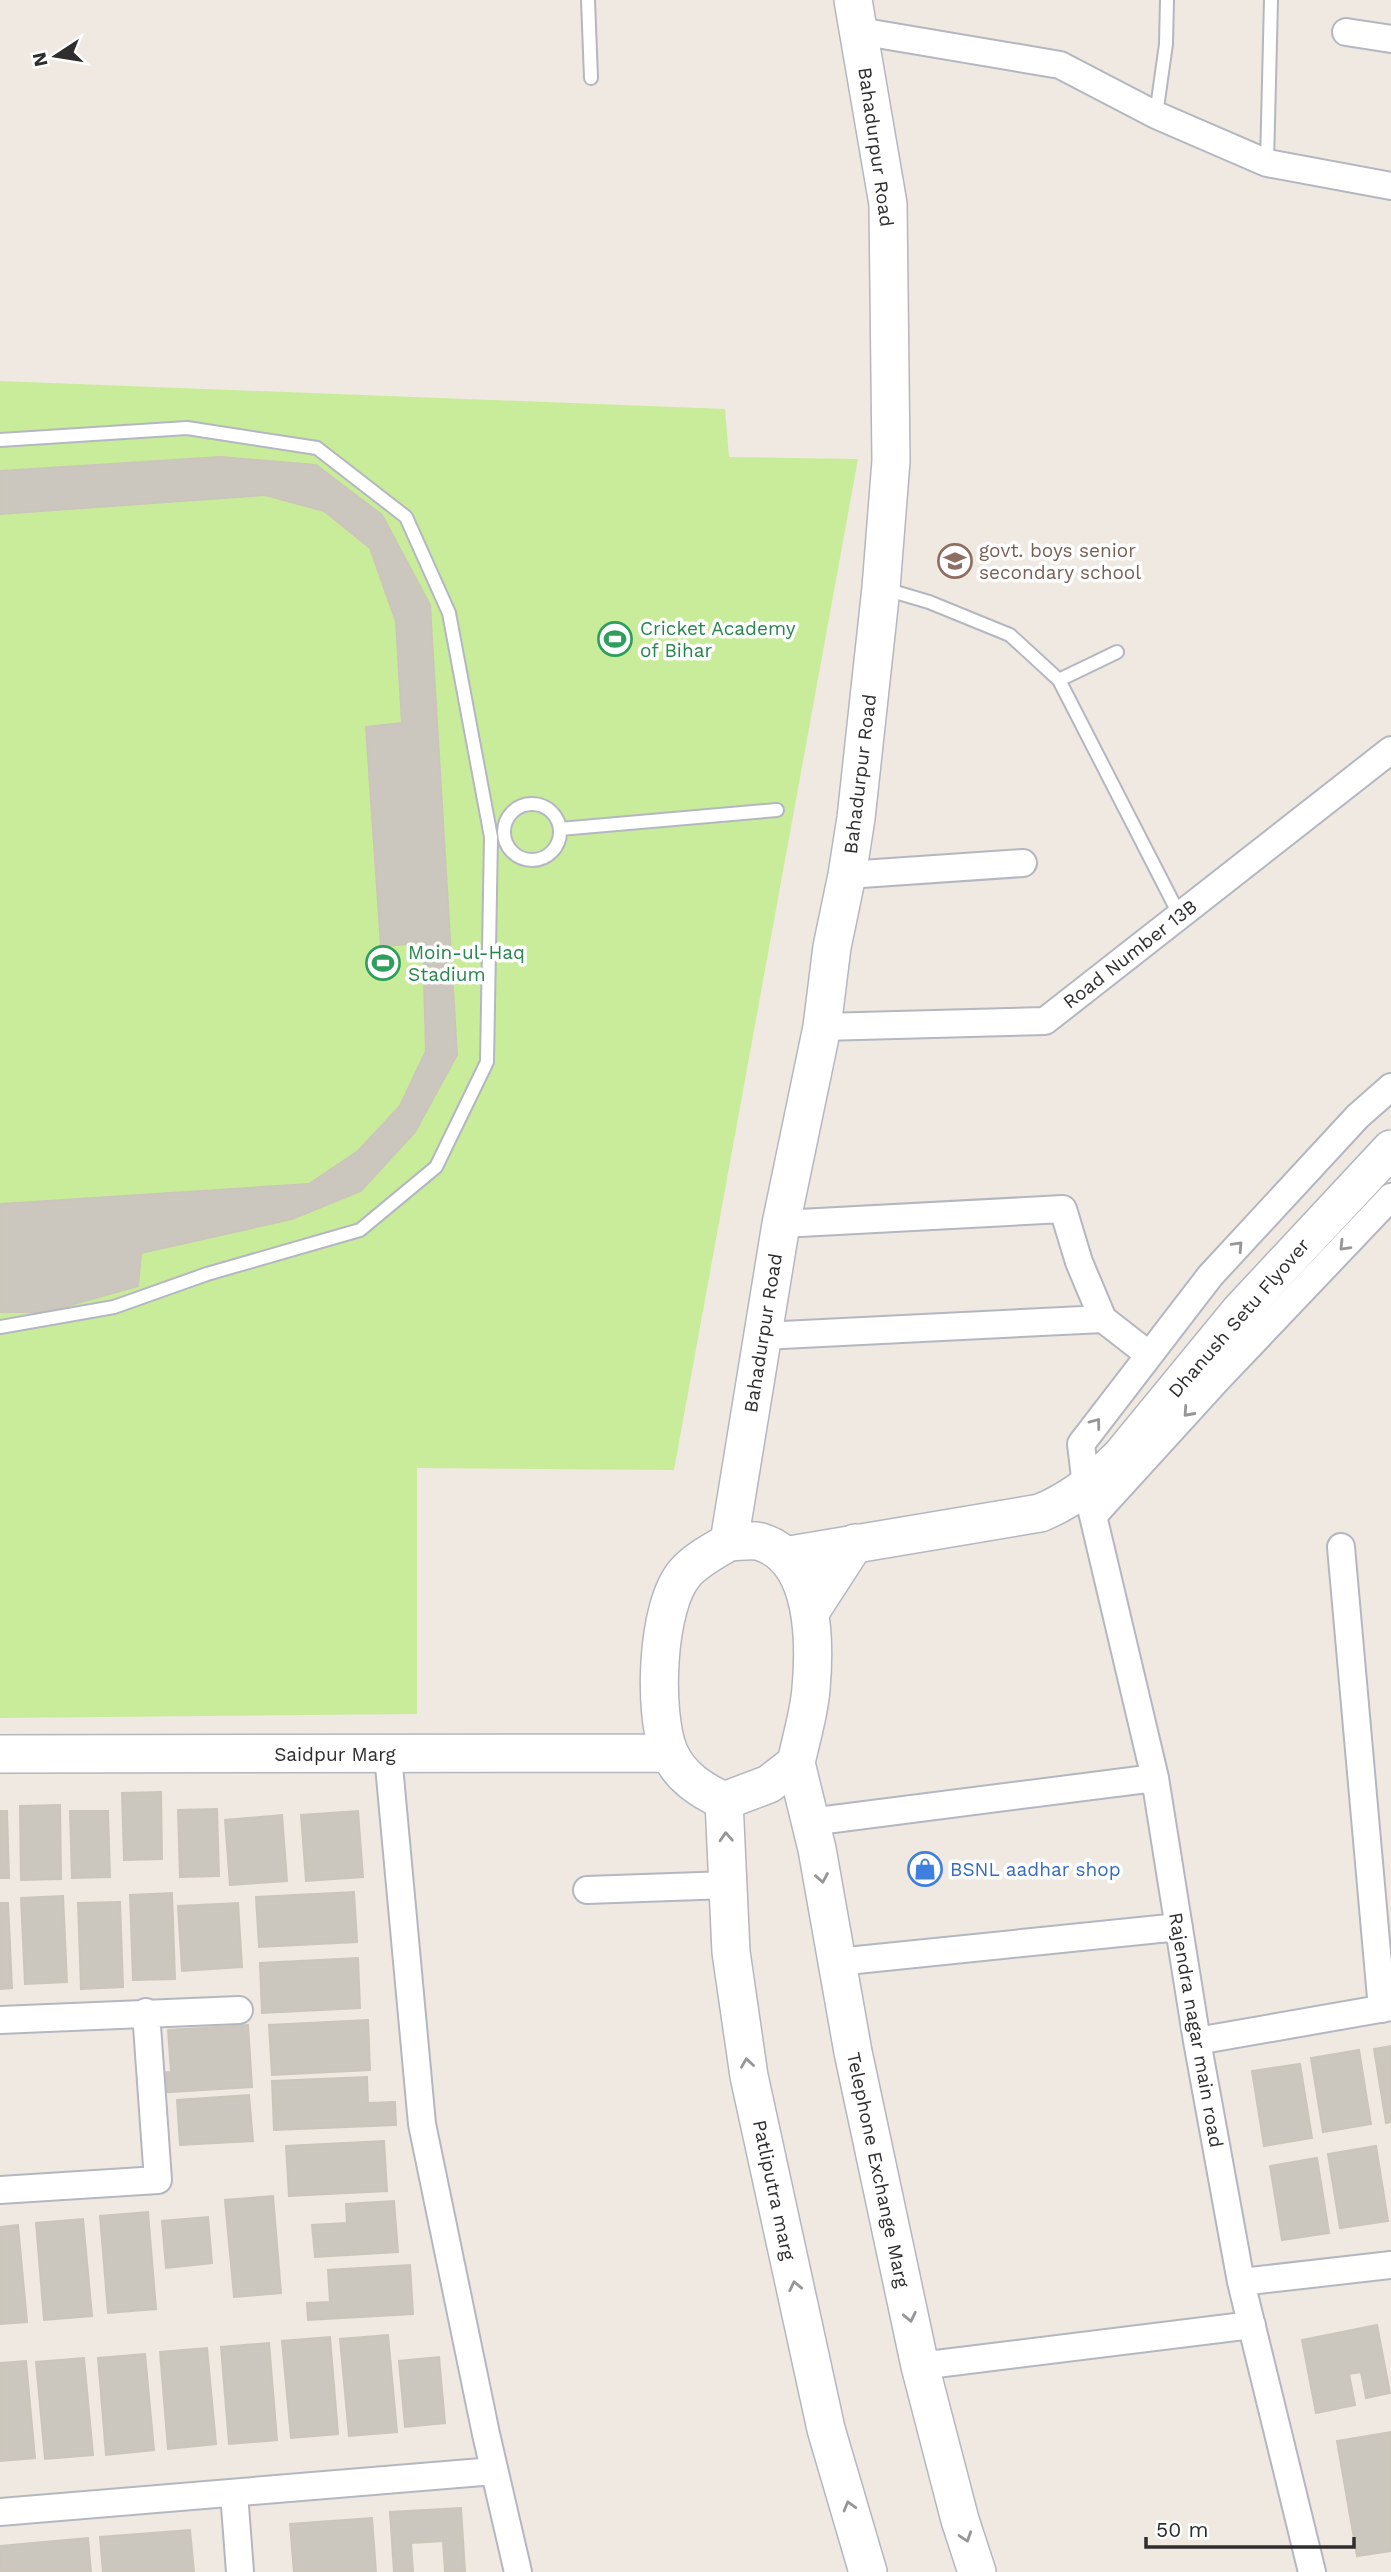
<svg xmlns="http://www.w3.org/2000/svg" width="1391" height="2572" font-family="'Work Sans',sans-serif">
<style>
.pitch{fill:#c9ec9a}
.building{fill:#cbc7bf;stroke:#cbc5ba;stroke-width:2}
.lines{fill:none;stroke-linecap:round;stroke-linejoin:round}
.lane-casing{stroke:#b4b7c1;stroke-width:16}
.street-casing{stroke:#b4b7c1;stroke-width:30}
.secondary-casing{stroke:#b4b7c1;stroke-width:40}
.lane{stroke:#fff;stroke-width:12}
.street{stroke:#fff;stroke-width:26}
.secondary{stroke:#fff;stroke-width:37}
.oneway{stroke:#969696}
.labels{text-anchor:middle;dominant-baseline:central;stroke-width:7;stroke-linejoin:round;paint-order:stroke}
.street-label{font-size:19px;fill:#2e2e2e;stroke:#fff}
.education-label{font-size:19px;fill:#785e54;stroke:#fff;text-anchor:start}
.leisure-label{font-size:19px;fill:#27864d;stroke:#fff;text-anchor:start}
.shop-label{font-size:19px;fill:#366cbe;stroke:#fff;text-anchor:start}
</style>
<rect width="100%" height="100%" fill="#efe9e1"/>
<path class="pitch" d="M 0,381 L 725,409 L 729,457 L 858,459 L 674,1470 L 417,1468 L 417,1714 L 0,1718 Z"/>
<path class="building" d="M 221,457 L 316,465 L 382,515 L 430,605 L 457,1055 L 415,1132 L 361,1191 L 292,1219 L 141,1253 L 138,1286 L 46,1312 L 0,1312 L 0,1204 L 309,1184 L 358,1151 L 400,1106 L 426,1051 L 423,942 L 381,947 L 366,727 L 402,723 L 396,622 L 370,548 L 324,511 L 265,495 L 0,514 L 0,471 Z
M 161,1792 L 162,1859 L 124,1860 L 122,1793 Z
M 60,1805 L 61,1879 L 21,1880 L 20,1806 Z
M 217,1809 L 219,1876 L 180,1877 L 178,1810 Z
M 0,1811 L 7,1811 L 9,1878 L 0,1878 Z
M 70,1811 L 108,1811 L 110,1877 L 72,1878 Z
M 358,1811 L 363,1877 L 306,1881 L 301,1815 Z
M 282,1815 L 287,1881 L 230,1885 L 225,1820 Z
M 354,1892 L 357,1942 L 259,1947 L 256,1897 Z
M 172,1893 L 175,1979 L 133,1980 L 130,1895 Z
M 63,1896 L 67,1982 L 25,1984 L 21,1898 Z
M 120,1902 L 123,1987 L 81,1989 L 78,1903 Z
M 0,1903 L 8,1903 L 12,1988 L 0,1989 Z
M 238,1903 L 242,1967 L 182,1971 L 178,1906 Z
M 358,1958 L 360,2008 L 262,2013 L 260,1963 Z
M 368,2020 L 370,2070 L 272,2075 L 269,2025 Z
M 248,2025 L 252,2087 L 155,2093 L 154,2073 L 171,2072 L 168,2030 Z
M 1391,2046 L 1391,2122 L 1386,2123 L 1374,2049 Z
M 1359,2050 L 1371,2124 L 1323,2132 L 1311,2058 Z
M 1300,2064 L 1312,2138 L 1264,2146 L 1252,2071 Z
M 367,2077 L 368,2103 L 395,2102 L 396,2125 L 274,2130 L 272,2081 Z
M 249,2095 L 253,2141 L 180,2145 L 177,2100 Z
M 384,2141 L 387,2191 L 289,2196 L 286,2146 Z
M 1376,2146 L 1388,2221 L 1340,2228 L 1328,2154 Z
M 1317,2158 L 1329,2233 L 1282,2240 L 1270,2166 Z
M 273,2196 L 281,2293 L 234,2297 L 225,2200 Z
M 394,2201 L 398,2252 L 315,2257 L 312,2225 L 347,2223 L 346,2204 Z
M 148,2212 L 156,2309 L 108,2313 L 100,2216 Z
M 208,2217 L 212,2263 L 166,2268 L 162,2221 Z
M 83,2219 L 92,2316 L 44,2320 L 36,2223 Z
M 18,2225 L 27,2322 L 0,2324 L 0,2227 Z
M 410,2265 L 413,2314 L 308,2320 L 307,2303 L 330,2302 L 328,2270 Z
M 1377,2325 L 1390,2393 L 1366,2398 L 1361,2372 L 1349,2374 L 1355,2405 L 1316,2413 L 1302,2340 Z
M 388,2335 L 397,2432 L 349,2436 L 340,2339 Z
M 330,2337 L 338,2434 L 291,2438 L 282,2341 Z
M 269,2343 L 277,2440 L 229,2444 L 221,2347 Z
M 207,2348 L 216,2444 L 168,2449 L 160,2352 Z
M 145,2354 L 154,2450 L 106,2455 L 98,2358 Z
M 439,2357 L 445,2423 L 405,2427 L 399,2361 Z
M 84,2358 L 93,2455 L 45,2459 L 36,2362 Z
M 26,2361 L 35,2458 L 0,2461 L 0,2363 Z
M 1391,2432 L 1391,2551 L 1357,2556 L 1337,2441 Z
M 461,2508 L 465,2572 L 445,2572 L 443,2541 L 411,2543 L 413,2572 L 394,2572 L 390,2512 Z
M 372,2518 L 376,2572 L 294,2572 L 290,2524 Z
M 190,2530 L 194,2572 L 103,2572 L 100,2537 Z
M 88,2538 L 91,2572 L 1,2572 L 0,2546 Z"/>
<g class="lines">
<g class="lane-casing">
<path id="lane" d="M 588,0 L 591,78
M 1156,115 L 1166,44 L 1167,0
M 1267,163 L 1271,0
M 0,440 L 187,428 L 317,448 L 406,517 L 449,613 L 491,837 L 487,1062 L 436,1167 L 360,1230 L 207,1274 L 114,1307 L 0,1327
M 885,589 L 929,602 L 1010,635 L 1059,680 L 1180,916
M 1059,680 L 1117,652
M504 832a28 28 0 1 1 56 0a28 28 0 1 1-56 0Z
M 560,829 L 777,810"/>
</g>
<g class="street-casing">
<path id="street" d="M 859,31 L 1060,65 L 1156,115 L 1267,163 L 1391,186
M 1346,32 L 1391,39
M 847,875 L 1023,863
M 822,1027 L 1045,1021 L 1391,750
M 781,1224 L 1063,1209 L 1079,1262 L 1103,1319 L 1148,1354
M 762,1336 L 1103,1319
M 1093,1516 L 1217,1380 L 1391,1197
M 1341,1547 L 1382,2009
M 388,1755 L 422,2124 L 486,2434 L 518,2572
M 810,1822 L 1155,1778
M 587,1890 L 728,1885
M 837,1962 L 1179,1927
M 0,2020 L 239,2010
M 1197,2041 L 1391,2007
M 0,2190 L 158,2180 L 146,2012
M 1241,2282 L 1391,2265
M 920,2366 L 1252,2325
M 234,2493 L 240,2572
M 0,2512 L 494,2471
M 1312,2572 L 1241,2282 L 1197,2041 L 1155,1778 L 1086,1486 L 1081,1444 L 1210,1276 L 1358,1116 L 1391,1087"/>
</g>
<g class="secondary-casing">
<path id="secondary" d="M 729,1542 L 781,1224 L 822,1027 L 832,947 L 847,875 L 856,818 L 881,588 L 891,461 L 888,204 L 853,0
M 729,1542 C 738,1542 752,1539 761,1542 C 816,1559 815,1644 811,1689 C 809,1714 801,1739 796,1763 L 769,1784 L 724,1801 C 701,1790 680,1777 669,1752 C 653,1713 656,1606 685,1573 C 696,1560 714,1551 729,1542 Z
M 784,1556 L 1040,1513 C 1072,1500 1097,1480 1121,1456 L 1240,1311 L 1391,1149
M 811,1611 L 855,1543
M 0,1754 L 669,1753
M 796,1763 L 817,1849 L 853,2052 L 920,2366 L 960,2520 L 977,2572
M 724,1801 L 731,1952 L 749,2076 L 826,2429 L 868,2572"/>
</g>
<use href="#lane" class="lane"/>
<use href="#street" class="street"/>
<use href="#secondary" class="secondary"/>
</g>
<defs><path id="oneway-chevron" d="M-2-3.5L2.5 0L-2 3.5" fill="none" stroke-width="1.6" stroke-linecap="round" stroke-linejoin="round" transform="scale(1.75)"/></defs>
<g class="oneway">
<use href="#oneway-chevron" transform="translate(1238 1246) rotate(-47)"/>
<use href="#oneway-chevron" transform="translate(1344 1246) rotate(134)"/>
<use href="#oneway-chevron" transform="translate(1188 1412) rotate(132)"/>
<use href="#oneway-chevron" transform="translate(1096 1423) rotate(-53)"/>
<use href="#oneway-chevron" transform="translate(726 1837) rotate(-93)"/>
<use href="#oneway-chevron" transform="translate(822 1878) rotate(80)"/>
<use href="#oneway-chevron" transform="translate(747 2063) rotate(-98)"/>
<use href="#oneway-chevron" transform="translate(795 2286) rotate(-102)"/>
<use href="#oneway-chevron" transform="translate(910 2317) rotate(78)"/>
<use href="#oneway-chevron" transform="translate(849 2506) rotate(-106)"/>
<use href="#oneway-chevron" transform="translate(966 2537) rotate(72)"/>
</g>
<defs>
<g id="school-ring" transform="scale(1.75)"><circle r="9.5" fill="#fff" stroke="#8d6e63" stroke-width="1.5"/><path d="M0-5L7-2L0 1L-7-2ZM-4 1L0 2.5L4 1V4Q0 6-4 4Z" fill="#8d6e63"/></g>
<g id="stadium-ring" transform="scale(1.75)"><circle r="9.5" fill="#fff" stroke="#2e9e5b" stroke-width="1.5"/><path d="M0-5a6.5 5 0 1 0 0 10a6.5 5 0 1 0 0-10ZM-3.5-1.8h7v3.6h-7Z" fill="#2e9e5b"/></g>
<g id="shop-ring" transform="scale(1.75)"><circle r="9.5" fill="#fff" stroke="#3f7fe0" stroke-width="1.5"/><path d="M-5-2.5h2.3a2.7 3.5 0 0 1 5.4 0H5L5.5 6h-11ZM-1.5-2.5h3a1.5 2.3 0 0 0-3 0Z" fill="#3f7fe0"/></g>
</defs>
<g fill-rule="evenodd">
<use href="#school-ring" x="955" y="561"/>
<use href="#stadium-ring" x="615" y="639"/>
<use href="#stadium-ring" x="383" y="963"/>
<use href="#shop-ring" x="925" y="1869"/>
</g>
<g class="labels">
<g class="street-label">
<text transform="translate(876 147) rotate(82)">Bahadurpur Road</text>
<text transform="translate(860 774) rotate(-83)">Bahadurpur Road</text>
<text transform="translate(1130 954) rotate(-38)">Road Number 13B</text>
<text transform="translate(1239 1318) rotate(-49)">Dhanush Setu Flyover</text>
<text transform="translate(763 1333) rotate(-81)">Bahadurpur Road</text>
<text x="335" y="1754">Saidpur Marg</text>
<text transform="translate(1196 2030) rotate(80)">Rajendra nagar main road</text>
<text transform="translate(878 2170) rotate(78)">Telephone Exchange Marg</text>
<text transform="translate(774 2190) rotate(78)">Patliputra marg</text>
</g>
<g class="education-label">
<text x="979" y="550">govt. boys senior<tspan x="979" dy="22">secondary school</tspan></text>
</g>
<g class="leisure-label">
<text x="640" y="628">Cricket Academy<tspan x="640" dy="22">of Bihar</tspan></text>
<text x="408" y="952">Moin-ul-Haq<tspan x="408" dy="22">Stadium</tspan></text>
</g>
<g class="shop-label">
<text x="950" y="1869">BSNL aadhar shop</text>
</g>
</g>
<g transform="translate(56 56) rotate(258)" stroke="#ffffff" stroke-width="5" paint-order="stroke">
<path d="M0-5L12 26L0 18L-12 26Z" fill="#2e2e2e"/>
<text y="-10" font-size="19" font-weight="bold" text-anchor="middle" fill="#2e2e2e">N</text>
</g>
<path d="M1146 2537v10h208v-10" fill="none" stroke="#2e2e2e" stroke-width="3.5"/>
<text x="1156" y="2537" font-size="21" fill="#2e2e2e" stroke="#ffffff" stroke-width="5" paint-order="stroke">50 m</text>
</svg>
